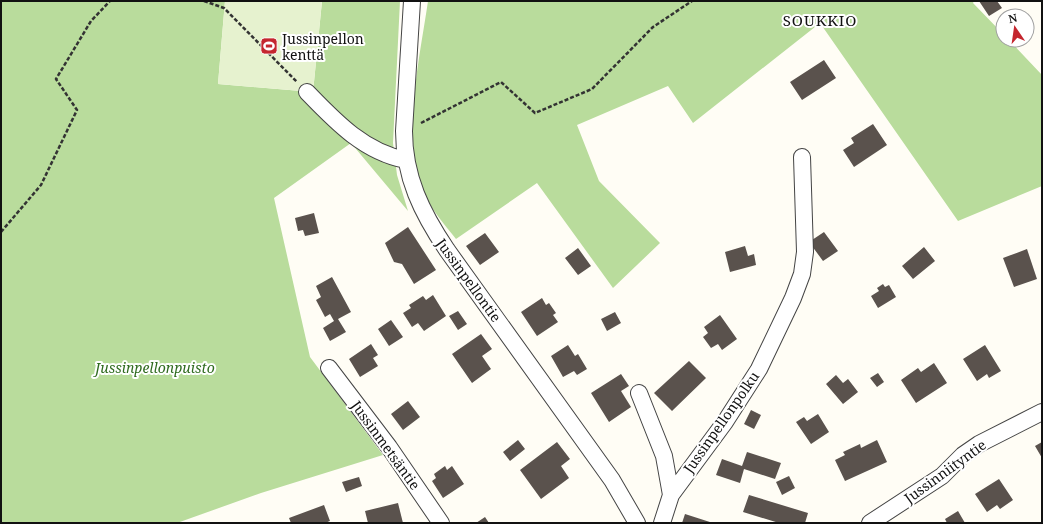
<svg xmlns="http://www.w3.org/2000/svg" width="1043" height="524" font-family="'Noto Serif',serif">
<style>
.forest{fill:#b9dc9c}
.pitch{fill:#e6f2cf}
.building{fill:#5a524d}
.lines{fill:none;stroke-linecap:round;stroke-linejoin:round}
.minor-casing{stroke:#444;stroke-width:18}
.path{stroke:#333;stroke-width:2.5;stroke-dasharray:4 2;stroke-linecap:butt}
.minor{stroke:#fff;stroke-width:16}
.labels{text-anchor:middle;dominant-baseline:central;stroke-width:4;stroke-linejoin:round;paint-order:stroke}
.poi-label{font-size:14px;fill:#111;stroke:#fff;text-anchor:start}
.street-label{font-size:14px;fill:#111;stroke:#fff}
.park-label{font-size:14px;font-style:italic;fill:#2f6b1f;stroke:#fff}
.neighbourhood-label{font-size:15px;letter-spacing:1px;fill:#111;stroke:#fff}
</style>
<rect width="100%" height="100%" fill="#fffdf5"/>
<path class="forest" d="M 1,1 L 225,1 L 218,84 L 313,92 L 322,1 L 400,1 L 393,143 L 397,175 L 408,211 L 351,143 L 274,198 L 310,357 L 383,455 L 261,493 L 177,523 L 1,523 Z
M 428,1 L 974,1 L 973,3 L 1003,34 L 1003,40 L 1009,40 L 1042,75 L 1042,186 L 958,221 L 820,23 L 693,123 L 668,86 L 577,125 L 599,181 L 660,243 L 613,288 L 537,183 L 456,239 C 444,224 431,209 423,191 C 401,138 420,57 428,1 Z"/>
<path class="pitch" d="M 225,1 L 322,1 L 313,92 L 218,84 Z"/>
<path class="building" d="M 979,1 L 997,1 L 1002,8 L 989,16 Z
M 824,60 L 836,78 L 802,100 L 790,82 Z
M 873,124 L 887,145 L 854,167 L 843,150 L 854,143 L 851,138 Z
M 314,213 L 319,233 L 305,236 L 303,230 L 298,231 L 295,218 Z
M 408,227 L 436,270 L 414,284 L 402,264 L 394,262 L 385,243 Z
M 824,232 L 838,251 L 823,261 L 809,242 Z
M 485,233 L 499,252 L 480,265 L 466,246 Z
M 745,246 L 748,256 L 754,254 L 756,265 L 730,272 L 725,252 Z
M 924,247 L 935,261 L 913,279 L 902,266 Z
M 578,248 L 591,266 L 578,275 L 565,258 Z
M 1027,249 L 1037,279 L 1014,287 L 1003,258 Z
M 332,277 L 351,312 L 338,319 L 346,332 L 330,341 L 323,328 L 334,321 L 330,314 L 325,317 L 316,300 L 321,297 L 316,286 Z
M 883,284 L 885,287 L 889,285 L 896,297 L 878,308 L 871,296 L 879,291 L 877,288 Z
M 433,295 L 446,316 L 424,331 L 418,323 L 412,327 L 403,313 L 411,308 L 409,305 L 423,296 L 426,300 Z
M 542,298 L 546,305 L 549,303 L 556,313 L 553,315 L 558,322 L 537,336 L 521,312 Z
M 458,311 L 467,324 L 458,330 L 449,316 Z
M 615,312 L 621,323 L 607,331 L 601,319 Z
M 720,315 L 737,339 L 722,350 L 718,344 L 711,348 L 703,337 L 708,333 L 704,327 Z
M 391,320 L 403,337 L 389,346 L 378,329 Z
M 481,334 L 492,349 L 482,356 L 491,369 L 472,383 L 452,354 Z
M 371,344 L 378,355 L 373,358 L 378,366 L 360,377 L 349,359 Z
M 568,345 L 575,356 L 578,354 L 587,369 L 577,375 L 574,371 L 563,377 L 551,356 Z
M 985,345 L 1001,371 L 989,378 L 987,374 L 977,381 L 963,359 Z
M 689,361 L 706,378 L 672,411 L 654,393 Z
M 934,363 L 947,383 L 916,403 L 901,380 L 918,368 L 921,372 Z
M 878,373 L 884,382 L 877,387 L 870,378 Z
M 621,374 L 629,386 L 621,391 L 631,407 L 609,422 L 591,393 Z
M 836,375 L 843,383 L 848,379 L 858,392 L 843,404 L 826,384 Z
M 408,401 L 420,417 L 403,430 L 391,414 Z
M 751,410 L 761,415 L 754,429 L 744,424 Z
M 818,414 L 829,432 L 811,444 L 796,422 L 804,417 L 807,421 Z
M 518,440 L 525,449 L 510,461 L 503,452 Z
M 877,440 L 887,462 L 845,481 L 835,460 L 845,455 L 843,452 L 860,444 L 861,448 Z
M 557,442 L 570,459 L 561,466 L 569,478 L 541,499 L 520,470 Z
M 1042,442 L 1042,458 L 1035,446 Z
M 747,452 L 781,463 L 775,479 L 744,469 L 740,483 L 716,475 L 722,459 L 742,466 Z
M 445,466 L 447,470 L 452,466 L 464,484 L 443,498 L 432,481 L 436,478 L 434,474 Z
M 789,476 L 795,488 L 782,495 L 776,482 Z
M 359,477 L 362,486 L 346,492 L 342,482 Z
M 999,479 L 1013,500 L 1000,509 L 997,505 L 987,512 L 975,494 Z
M 749,495 L 808,513 L 805,523 L 779,523 L 743,512 Z
M 398,503 L 403,523 L 368,523 L 365,511 Z
M 324,505 L 330,521 L 325,523 L 291,523 L 289,518 Z
M 958,511 L 965,523 L 947,523 L 945,519 Z
M 685,514 L 713,523 L 682,523 Z
M 485,517 L 489,523 L 476,523 Z"/>
<g class="lines">
<g class="minor-casing">
<path id="minor" d="M 412,1 L 404,131 C 404,177 422,213 447,250 L 612,480 L 637,523
M 307,92 C 335,121 364,152 406,160
M 329,368 L 389,447 L 441,523
M 639,393 L 664,456 L 671,495
M 662,523 L 671,495 L 725,422 L 759,369 L 793,298 L 802,274 L 805,252 L 802,157
M 870,523 L 942,476 L 963,455 L 979,444 L 1042,412"/>
</g>
<path class="path" d="M 204,1 L 224,8 L 297,82
M 421,123 L 501,82 L 535,113 L 592,89 L 653,27 L 692,1
M 1,232 L 41,185 L 77,110 L 56,79 L 91,21 L 110,1"/>
<use href="#minor" class="minor"/>
</g>
<defs>
<g id="stadium-square" transform="scale(0.9)"><rect x="-9" y="-9" width="18" height="18" rx="4" fill="#c4262e" stroke="#fff"/><path d="M0-5a6.5 5 0 1 0 0 10a6.5 5 0 1 0 0-10ZM-3.5-1.8h7v3.6h-7Z" fill="#fff"/></g>
</defs>
<g fill-rule="evenodd">
<use href="#stadium-square" x="269" y="46"/>
</g>
<g class="labels">
<g class="poi-label">
<text x="282" y="38">Jussinpellon<tspan x="282" dy="16">kenttä</tspan></text>
</g>
<g class="street-label">
<text transform="translate(469 280) rotate(54)">Jussinpellontie</text>
<text transform="translate(721 422) rotate(-55)">Jussinpellonpolku</text>
<text transform="translate(386 445) rotate(54)">Jussinmetsäntie</text>
<text transform="translate(945 471) rotate(-36)">Jussinniityntie</text>
</g>
<g class="park-label">
<text x="155" y="367">Jussinpellonpuisto</text>
</g>
<g class="neighbourhood-label">
<text x="820" y="20">SOUKKIO</text>
</g>
</g>
<rect width="1043" height="524" fill="none" stroke="#111111" stroke-width="4"/>
<g transform="translate(1015 28) rotate(347)"><circle r="19" fill="#ffffff" stroke="#a0a0a0"/>
<path d="M0-3L7 15L0 10L-7 15Z" fill="#c4262e"/>
<text y="-6" font-size="11" font-weight="bold" text-anchor="middle" fill="#111111">N</text>
</g>
</svg>
